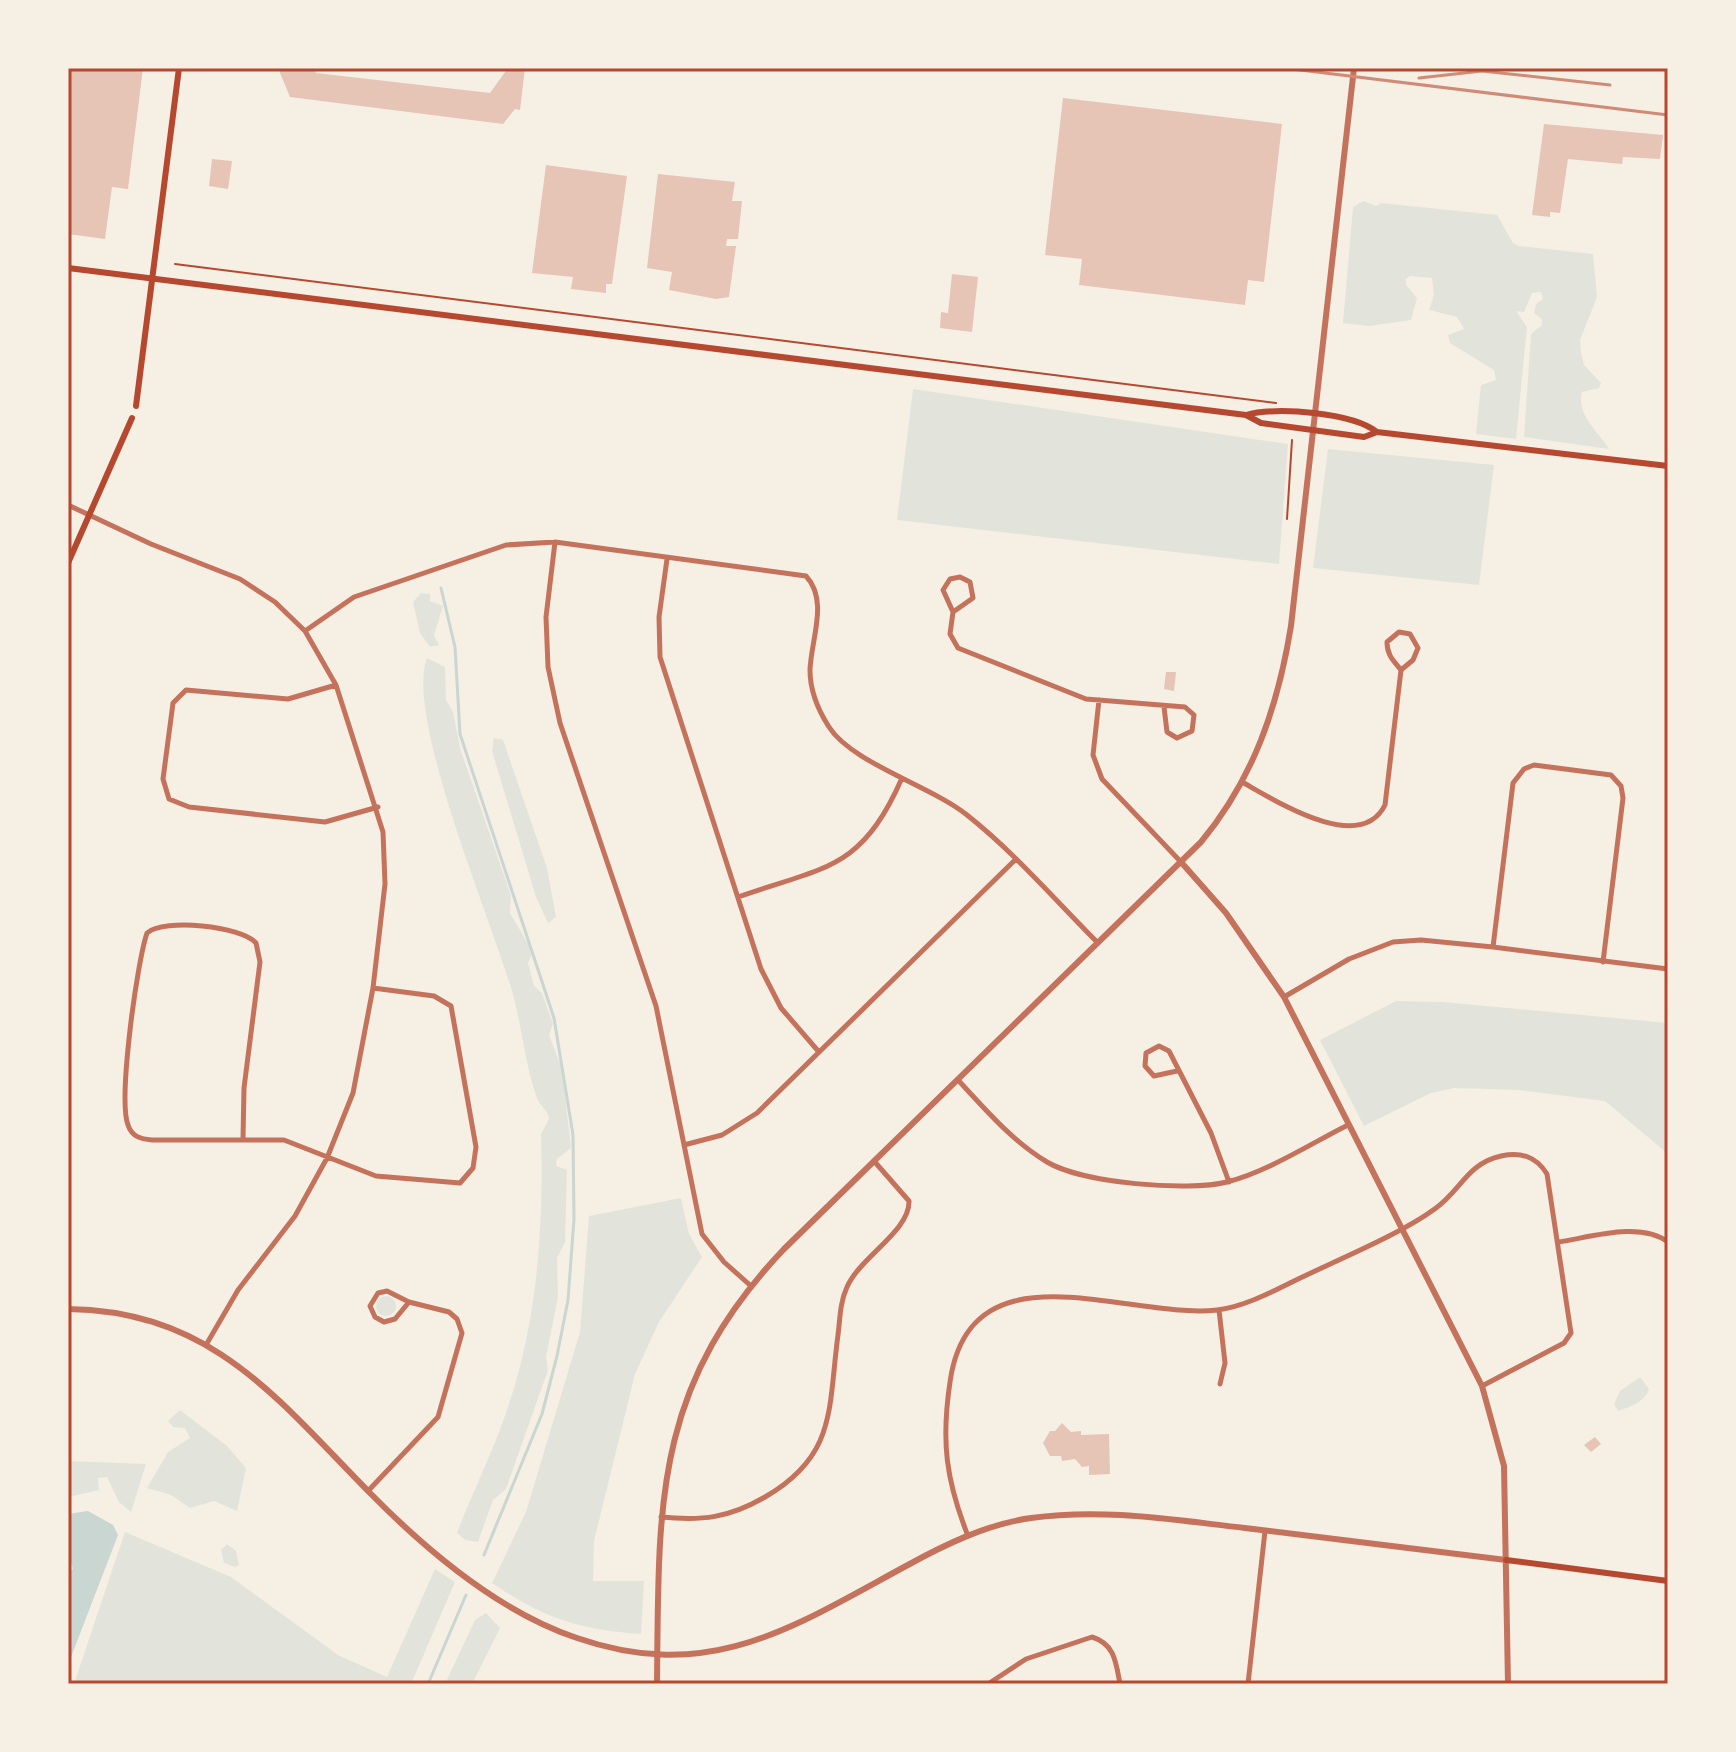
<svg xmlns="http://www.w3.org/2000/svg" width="1736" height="1752" font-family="'Fira Sans',sans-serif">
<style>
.green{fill:#e2e4dc}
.water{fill:#c9d6d2}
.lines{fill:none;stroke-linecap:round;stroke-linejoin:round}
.stream{stroke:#c9d6d2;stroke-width:3}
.building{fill:#e6c5b7}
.path{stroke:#b5482f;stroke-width:2}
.minor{stroke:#c5725c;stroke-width:5}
.tertiary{stroke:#c5725c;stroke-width:6}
.secondary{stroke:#b5482f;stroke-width:6}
.rail{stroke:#cf8b77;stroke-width:3}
.neatline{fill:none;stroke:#b5482f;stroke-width:3}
</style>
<rect width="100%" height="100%" fill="#f6efe4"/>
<path class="green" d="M 1363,201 L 1376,206 L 1381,203 L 1497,215 L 1513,243 L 1519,246 L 1593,254 L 1597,297 L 1580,340 L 1581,353 L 1584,365 L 1601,383 L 1599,388 L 1582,392 C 1576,415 1599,432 1609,449 L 1524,437 L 1531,334 L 1542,325 L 1542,319 L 1534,313 L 1536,304 L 1543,299 L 1541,292 L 1532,293 L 1524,312 L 1516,311 L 1527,327 L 1516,439 L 1476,434 L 1481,385 L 1496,380 L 1494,370 L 1450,343 L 1448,335 L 1464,329 L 1457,317 L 1429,310 L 1434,295 L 1432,278 L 1410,276 L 1406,279 L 1406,285 L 1417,298 L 1411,320 L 1369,326 L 1343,323 L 1353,207 Z
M 913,389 L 1288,444 L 1279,564 L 897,520 Z
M 1328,449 L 1494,465 L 1479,585 L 1313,568 Z
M 421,593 L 430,594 L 430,601 L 443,606 L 434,635 L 439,645 L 430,647 L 420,633 L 413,602 Z
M 427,658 L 445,667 L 446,700 L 453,712 L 460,748 L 511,896 L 510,913 L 533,952 L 528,963 L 534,986 L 542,993 L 553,1024 L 549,1035 L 562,1069 L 571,1148 L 557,1159 L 556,1166 L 567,1170 L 565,1242 L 557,1258 L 558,1297 L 546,1357 L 548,1370 L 506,1489 L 493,1500 L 478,1542 L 465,1540 L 457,1533 C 472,1493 492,1454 506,1413 C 537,1324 544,1229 541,1134 L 549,1119 C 548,1110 540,1106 537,1098 C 525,1065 522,1026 512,991 C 493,924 404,716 427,658 Z
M 494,738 L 503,740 L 547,868 L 556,917 L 548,923 L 536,897 L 492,751 Z
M 1396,1001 L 1443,1002 L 1668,1023 L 1668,1154 L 1605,1101 L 1519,1090 L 1454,1088 L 1431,1093 L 1364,1126 L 1320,1040 Z
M 681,1198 L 689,1234 L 702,1257 L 659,1322 L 635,1374 L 594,1541 L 593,1581 L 644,1581 L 641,1634 C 580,1630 543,1618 492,1583 L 526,1512 L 580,1332 L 589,1216 Z
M376 1306a10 10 0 1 1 20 0a10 10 0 1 1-20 0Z
M 1640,1377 L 1649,1389 C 1645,1402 1630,1407 1618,1411 L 1614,1404 L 1620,1391 Z
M 180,1410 L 227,1446 L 246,1468 L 237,1511 L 214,1501 L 190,1508 L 171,1495 L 147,1488 L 168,1452 L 190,1438 L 185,1428 L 173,1427 L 168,1421 Z
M 68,1461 L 146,1464 L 131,1512 L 119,1502 L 107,1477 L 98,1478 L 99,1490 L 68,1497 Z
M 125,1532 L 231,1577 L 338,1655 L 387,1677 L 435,1569 L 455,1582 L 411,1684 L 74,1684 Z
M 227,1544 L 236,1551 L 239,1565 L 235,1567 L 224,1563 L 221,1550 Z
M 486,1613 L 500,1628 L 472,1684 L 445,1684 L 475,1620 Z"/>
<path class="water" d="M 88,1511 L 113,1525 L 118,1535 L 71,1657 L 68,1676 L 68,1572 L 73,1569 L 68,1555 L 68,1514 Z"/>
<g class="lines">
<path class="stream" d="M 441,588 L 455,647 L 460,734 L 554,1018 L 573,1135 L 574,1219 L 568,1300 L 557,1356 L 542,1414 L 484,1555
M 428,1684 L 466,1595"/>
</g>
<path class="building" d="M 68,68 L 143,68 L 128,189 L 112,187 L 105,239 L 68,234 Z
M 278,68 L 314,68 L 316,73 L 490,93 L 508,68 L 525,68 L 520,110 L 515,109 L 503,124 L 290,97 Z
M 1063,98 L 1282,124 L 1264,282 L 1248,280 L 1245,305 L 1079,285 L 1082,259 L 1045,255 Z
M 1544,124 L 1663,135 L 1660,159 L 1623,157 L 1622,164 L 1568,159 L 1560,213 L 1550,212 L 1550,217 L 1532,215 Z
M 212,159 L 232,161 L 228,189 L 209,186 Z
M 546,165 L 627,176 L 612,284 L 606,284 L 606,293 L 571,289 L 573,277 L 532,273 Z
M 658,174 L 735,182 L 732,201 L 742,201 L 738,239 L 727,239 L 726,246 L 736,246 L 729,297 L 716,299 L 669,290 L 672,272 L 647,268 Z
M 952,274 L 978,277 L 972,332 L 940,328 L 941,312 L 948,313 Z
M 1166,672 L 1176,672 L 1174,691 L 1164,689 Z
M 1062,1423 L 1071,1432 L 1081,1431 L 1081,1435 L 1109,1434 L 1110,1474 L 1089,1475 L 1089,1466 L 1082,1467 L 1075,1459 L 1062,1461 L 1061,1456 L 1050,1456 L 1043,1443 L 1050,1431 L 1055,1431 Z
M 1595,1437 L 1601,1444 L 1591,1452 L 1584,1445 Z"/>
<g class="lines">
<path class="path" d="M 175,264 L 1276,403
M 1287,519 L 1292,440"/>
<path class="minor" d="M 68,505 L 151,544 L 240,579 L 275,602 L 305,631 L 336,685 L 383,832 L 385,884 L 373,988 L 353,1093 L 327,1158 L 295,1216 L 238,1290 L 206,1345
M 555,542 L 546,617 L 548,667 L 560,723 L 656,1006 L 702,1234 L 724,1262 L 751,1286
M 667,559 L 659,617 L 660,657 L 761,969 L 781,1008 L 819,1052
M 953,612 L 973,598 L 970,582 L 960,577 L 950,579 L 943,590 L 953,612 L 950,634 L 958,648 L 1086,699 L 1185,707 L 1194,715 L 1192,731 L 1177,738 L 1167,732 L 1164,707
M 305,631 L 354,597 L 506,545 L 555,542 L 806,576 C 829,601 811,639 810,670 C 810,690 818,710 829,727 C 852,763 931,786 967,815 C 1015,853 1055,900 1098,943
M 336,685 L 288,699 L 186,690 L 173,703 L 163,779 L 169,799 L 189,807 L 325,822 L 378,807
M 1099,700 L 1093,755 L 1102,779 L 1181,862
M 1242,782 C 1276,801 1360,855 1385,805 L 1401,670 L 1413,660 L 1418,648 L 1410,634 L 1399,632 L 1387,642 C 1387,655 1393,660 1401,670
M 738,897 C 826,866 861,871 902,778
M 1493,947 L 1513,783 L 1524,769 L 1534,765 L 1611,775 L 1621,786 L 1623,798 L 1603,962
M 1284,997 L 1349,959 L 1393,942 L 1421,940 L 1493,947 L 1668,969
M 1177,1071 L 1154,1076 L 1145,1066 L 1146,1053 L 1159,1046 L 1169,1051 L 1211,1133 L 1229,1182
M 958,1080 C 986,1110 1012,1141 1047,1162 C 1082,1183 1188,1192 1227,1182 C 1269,1171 1310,1144 1348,1125
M 243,1139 L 244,1088 L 260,962 L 256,943 C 241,926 164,918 147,933 C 137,962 118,1099 128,1125 C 132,1137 141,1139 152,1140 L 284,1140 L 376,1176 L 460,1183 L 473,1168 L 476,1147 L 451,1006 L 434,996 L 373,988
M 684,1145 L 722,1135 L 757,1113 L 1016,859
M 1559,1242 C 1591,1237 1640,1221 1668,1242
M 387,1291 L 409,1302 L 395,1319 L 384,1322 L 375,1317 L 370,1306 L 378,1293 Z
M 1219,1310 L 1225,1363 L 1220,1384
M 368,1491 L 438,1417 L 462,1333 L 457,1319 L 449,1312 L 409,1302
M 661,1517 C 702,1521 729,1518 765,1497 C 837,1455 828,1409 838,1335 C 840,1319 840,1302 847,1287 C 860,1257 910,1231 909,1201 L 874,1161
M 968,1536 C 946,1480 941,1442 950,1382 C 970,1241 1127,1320 1217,1310 C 1242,1307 1268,1294 1290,1283 C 1332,1262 1400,1235 1436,1208 C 1460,1191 1468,1163 1501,1156 C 1521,1152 1536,1156 1547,1174 L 1571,1333 L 1564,1343 L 1482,1386
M 988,1684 L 1026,1659 L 1092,1637 C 1115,1644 1116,1663 1120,1684
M 1248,1684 L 1265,1531"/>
<path class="tertiary" d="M 1181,862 L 1226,913 L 1284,997 L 1482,1386 L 1504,1466 L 1508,1684
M 68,1309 C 213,1311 278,1400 370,1493 C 427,1551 499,1612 577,1638 C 711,1684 793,1627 906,1566 C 944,1545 987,1524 1031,1518 C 1104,1508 1173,1520 1245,1528 C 1332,1538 1419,1550 1506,1560
M 657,1684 C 659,1506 652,1388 784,1249 L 1201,842 C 1254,778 1278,706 1291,626 L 1354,68"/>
<path class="secondary" d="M 68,268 L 1246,415 L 1261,423 L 1364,437 L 1377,432 L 1668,466
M 136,406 L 179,68
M 1246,415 C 1276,406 1353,413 1377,432
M 68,563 L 132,418
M 1506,1560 L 1668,1581"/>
<path class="rail" d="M 1284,68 L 1668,115
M 1419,78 L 1482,71 L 1610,85"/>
</g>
<rect width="1736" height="1752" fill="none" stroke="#f6efe4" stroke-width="140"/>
<rect x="70" y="70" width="1596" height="1612" class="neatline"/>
</svg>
